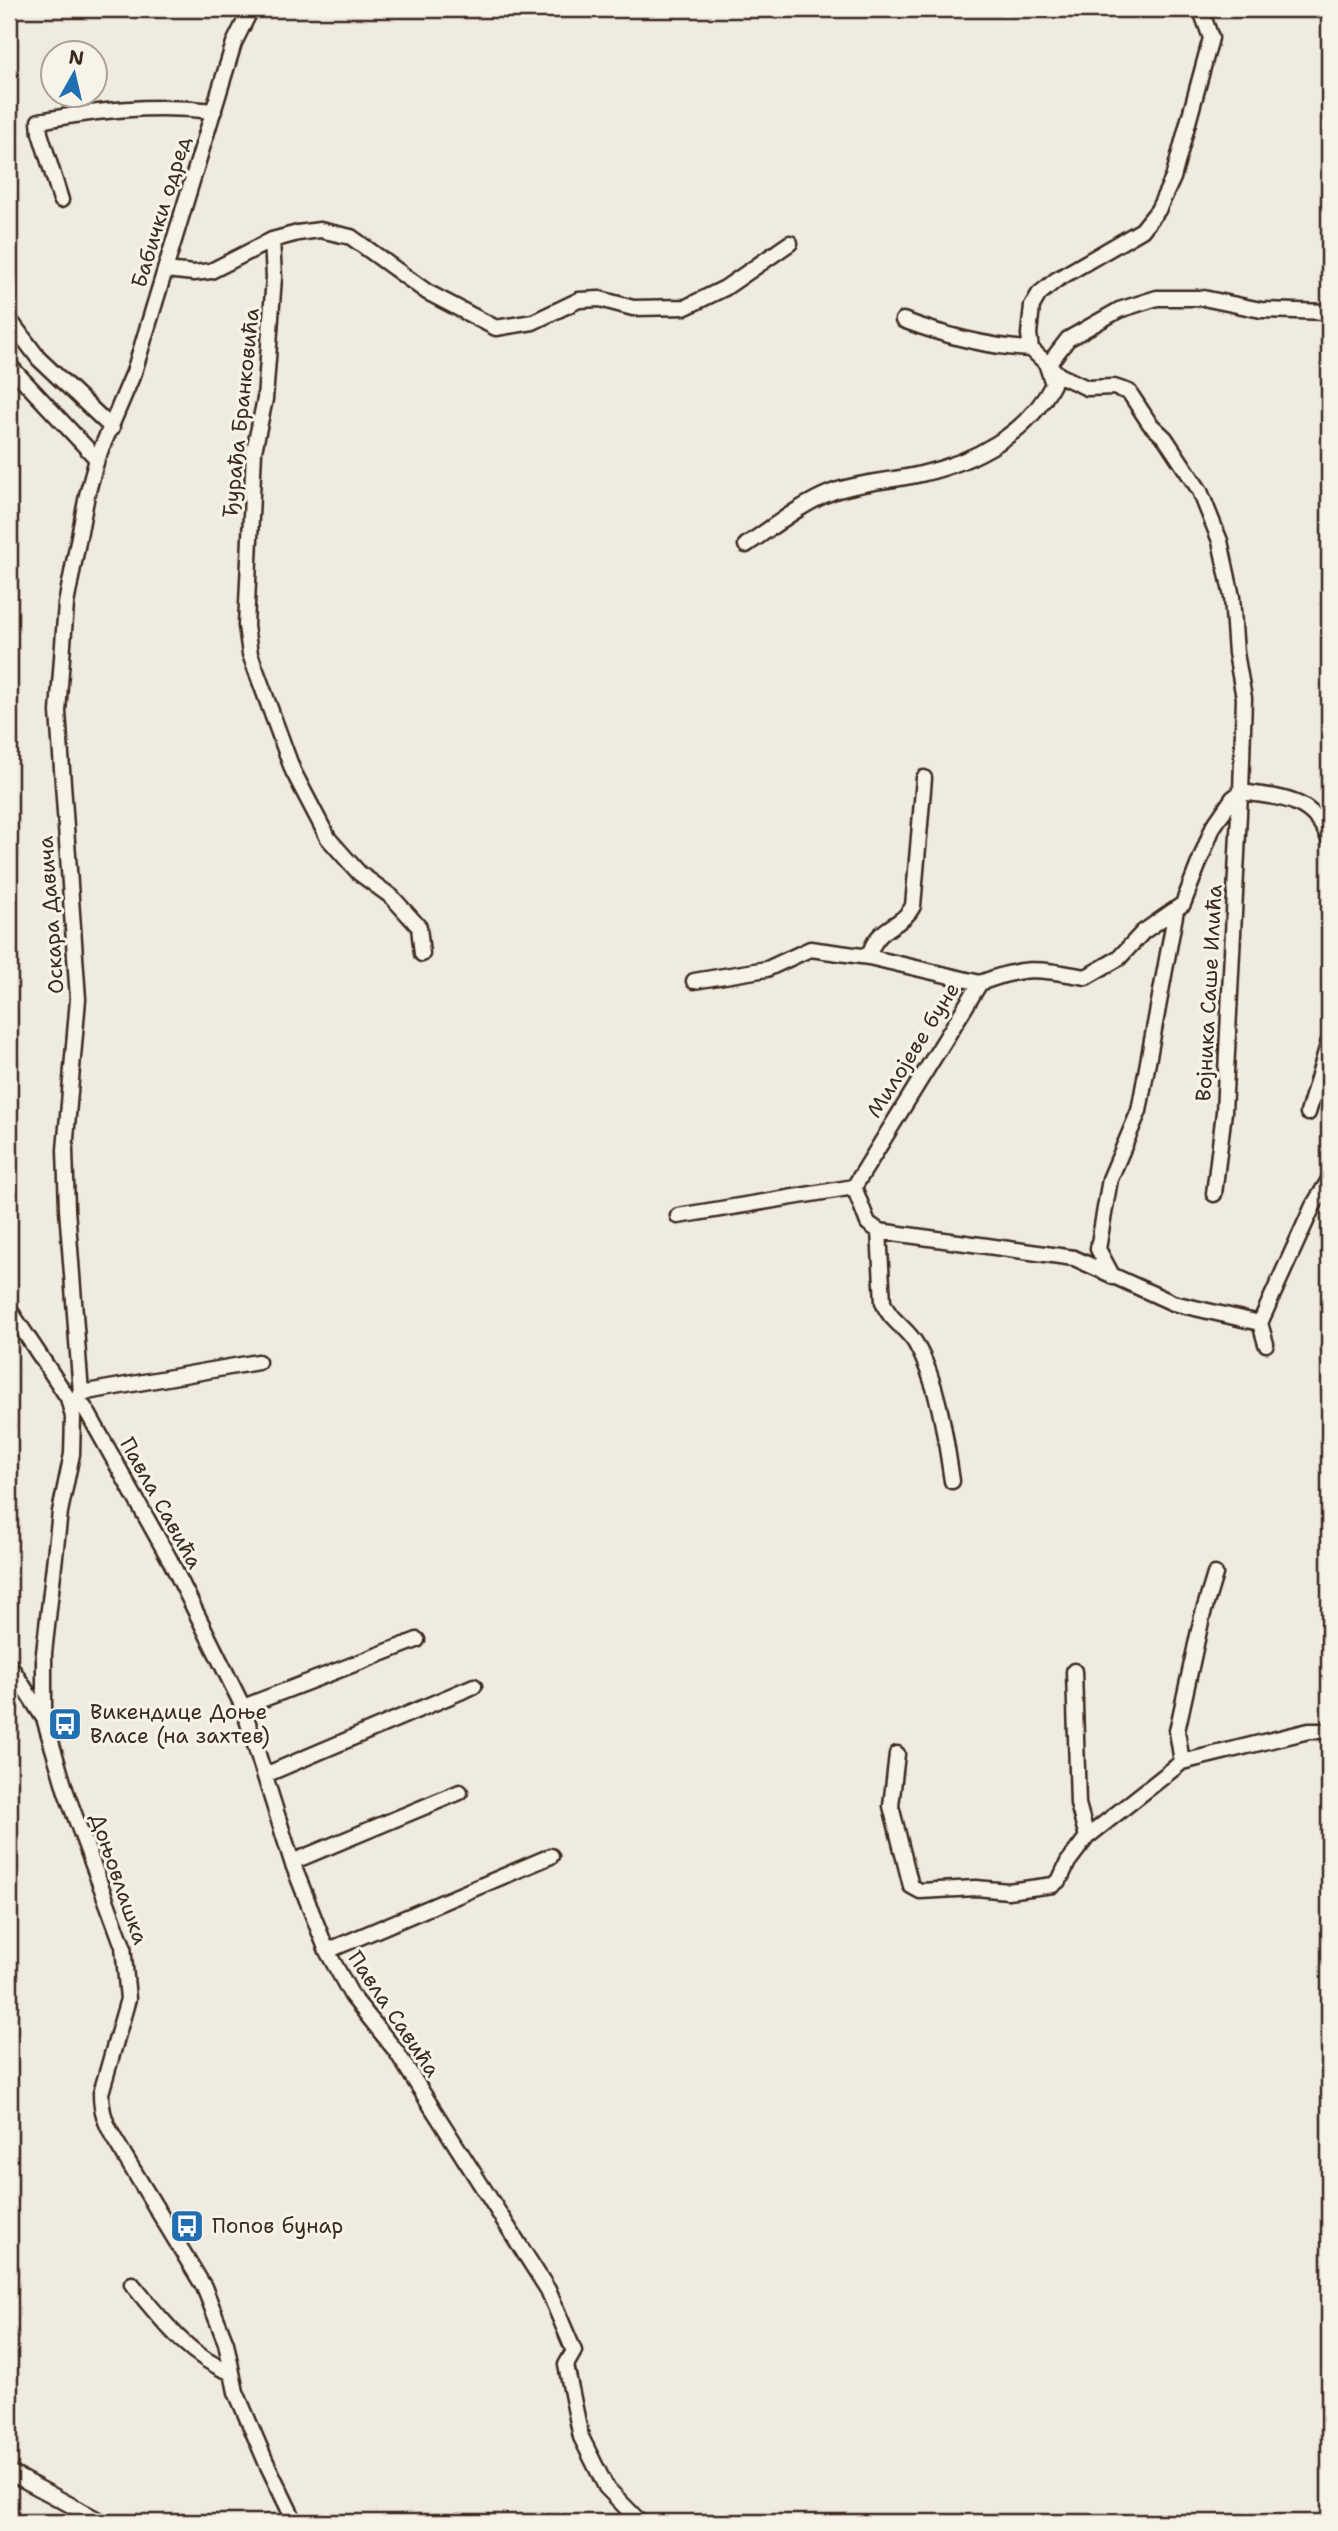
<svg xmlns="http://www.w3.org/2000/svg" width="1338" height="2531" font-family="'Shantell Sans',sans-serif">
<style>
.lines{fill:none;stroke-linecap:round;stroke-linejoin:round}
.minor-casing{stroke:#3b2a1e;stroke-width:19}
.minor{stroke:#f7f3e8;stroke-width:14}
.labels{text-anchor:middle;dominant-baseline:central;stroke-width:6;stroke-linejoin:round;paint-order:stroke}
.street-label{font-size:21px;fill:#3b2a1e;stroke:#f7f3e8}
.poi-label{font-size:21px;fill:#3b2a1e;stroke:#f7f3e8;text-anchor:start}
</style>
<rect width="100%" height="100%" fill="#efebe0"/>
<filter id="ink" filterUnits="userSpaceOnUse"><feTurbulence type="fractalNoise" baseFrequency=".0143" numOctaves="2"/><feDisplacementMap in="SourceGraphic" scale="14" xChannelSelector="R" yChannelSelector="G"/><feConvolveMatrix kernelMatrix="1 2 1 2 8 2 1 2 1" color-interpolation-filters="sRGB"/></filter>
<g filter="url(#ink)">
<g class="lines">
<g class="minor-casing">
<path id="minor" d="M 1207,9 L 1203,16 L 1211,38 L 1173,178 L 1158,210 L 1142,230 L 1056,280 L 1039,294 L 1032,306 L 1029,334 L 1031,349 L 1059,375 L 1087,388 L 1114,387 L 1129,392 L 1150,424 L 1165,438 L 1200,491 L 1220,541 L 1232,597 L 1236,653 L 1244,698 L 1241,792
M 61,200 L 40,133 L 39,121 C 99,110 153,104 214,111
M 272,240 L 274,277 L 265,399 L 254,451 L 246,626 L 250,654 L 293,771 L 328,838 L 359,873 L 392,897 L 419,927 L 422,954
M 165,270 L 194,273 L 211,271 L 272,240 L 298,233 L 320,230 L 351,237 L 427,292 L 496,328 L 533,322 L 579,300 L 600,299 L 633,308 L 686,307 L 725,288 L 790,243
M 9,319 L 39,359 L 112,428
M 903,320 C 943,335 988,347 1031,349
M 9,365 L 97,459
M 1047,366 L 1068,339 L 1119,310 L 1157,298 L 1203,298 L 1261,310 L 1329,312
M 746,545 C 773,527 801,504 832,492 C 861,482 891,481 921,474 C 973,462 1028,434 1053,384 L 1047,366
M 1241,792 C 1281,798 1312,797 1329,839
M 869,957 C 875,926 902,928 913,906 L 924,778
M 694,981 L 767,969 L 810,949 L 869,957 L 980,983
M 1308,1113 L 1329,1041
M 854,1187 L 980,983 C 1026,965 1039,969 1086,977 L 1119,958 L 1143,932 L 1183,904 L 1213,827 L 1233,798 L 1241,792
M 854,1187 L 868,1223 L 879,1231 L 1074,1258 L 1173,1303 L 1260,1323 L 1266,1344
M 1214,1194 L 1224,1112 L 1240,794
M 678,1216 L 854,1187
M 879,1231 L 883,1302 C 889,1320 907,1328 916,1344 C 939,1385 945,1435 952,1481
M 1113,1277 L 1098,1249 L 1110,1179 L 1139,1111 L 1176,910
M 9,1309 L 68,1398 L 73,1417 L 72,1454 L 60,1512 L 44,1653 L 44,1718 L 66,1792 L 123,1946 L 128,1999 L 101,2093 C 101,2112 106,2124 115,2140 L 204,2287 L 226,2343 L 236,2392 L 266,2462 L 295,2522
M 1260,1323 L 1313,1206 L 1329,1180
M 81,1393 L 258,1362
M 78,1405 L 81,1393 L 67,1209 L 65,1150 L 78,999 L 58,712 L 66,604 L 87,495 L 97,459 L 134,372 L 234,43 L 251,9
M 72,1406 L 84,1407 L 89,1415 L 170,1560 L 243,1707 L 292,1862 L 327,1951 L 352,1996 L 396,2051 L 548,2290 L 574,2351 L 566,2365 L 581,2437 L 606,2487 L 640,2522
M 9,1664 L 43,1717
M 1074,1671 L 1078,1804 L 1087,1837
M 243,1707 L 417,1640
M 897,1754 L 891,1806 L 911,1886 L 920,1891 L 976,1888 L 1008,1891 L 1053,1885 L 1060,1879 L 1068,1862 L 1087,1837 L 1182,1762 L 1309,1731 L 1329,1731
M 1182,1762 L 1177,1731 L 1202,1617 L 1215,1574
M 265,1775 L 474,1686
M 292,1862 L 460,1792
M 327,1951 L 551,1856
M 132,2284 C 161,2319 189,2357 232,2373
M 9,2472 L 102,2522"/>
</g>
<use href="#minor" class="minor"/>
</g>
</g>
<defs>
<g id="bus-square" transform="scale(1.75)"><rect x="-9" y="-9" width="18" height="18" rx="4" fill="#1f6fb2" stroke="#f7f3e8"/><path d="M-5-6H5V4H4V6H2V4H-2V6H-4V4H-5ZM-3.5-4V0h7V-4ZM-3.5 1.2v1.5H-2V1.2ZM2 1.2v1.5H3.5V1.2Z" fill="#fff"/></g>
</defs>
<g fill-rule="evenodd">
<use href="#bus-square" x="65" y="1724"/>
<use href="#bus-square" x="187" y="2226"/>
</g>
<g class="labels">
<g class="street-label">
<text transform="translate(161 212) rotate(-73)">Бабички одред</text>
<text transform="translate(241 413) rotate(-84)">Ђурађа Бранковића</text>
<text transform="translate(51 915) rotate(-94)">Оскара Давича</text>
<text transform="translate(1209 993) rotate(-87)">Војника Саше Илића</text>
<text transform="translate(913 1050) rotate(-58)">Милојеве буне</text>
<text transform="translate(161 1503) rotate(61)">Павла Савића</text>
<text transform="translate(119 1879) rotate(71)">Доњовлашка</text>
<text transform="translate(394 2014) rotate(56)">Павла Савића</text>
</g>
<g class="poi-label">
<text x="90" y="1712">Викендице Доње<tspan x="90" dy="24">Власе (на захтев)</tspan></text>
<text x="212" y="2226">Попов бунар</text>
</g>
</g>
<rect width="1338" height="2531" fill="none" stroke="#f7f3e8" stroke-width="35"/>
<rect x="18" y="18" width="1303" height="2496" fill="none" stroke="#3b2a1e" stroke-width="2.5" filter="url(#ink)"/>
<g transform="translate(74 74) rotate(8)"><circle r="33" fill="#f7f3e8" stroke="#aca397" stroke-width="2"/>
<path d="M0-5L12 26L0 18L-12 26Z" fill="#1f6fb2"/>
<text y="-10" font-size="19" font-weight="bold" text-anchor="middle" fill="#3b2a1e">N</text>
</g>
</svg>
